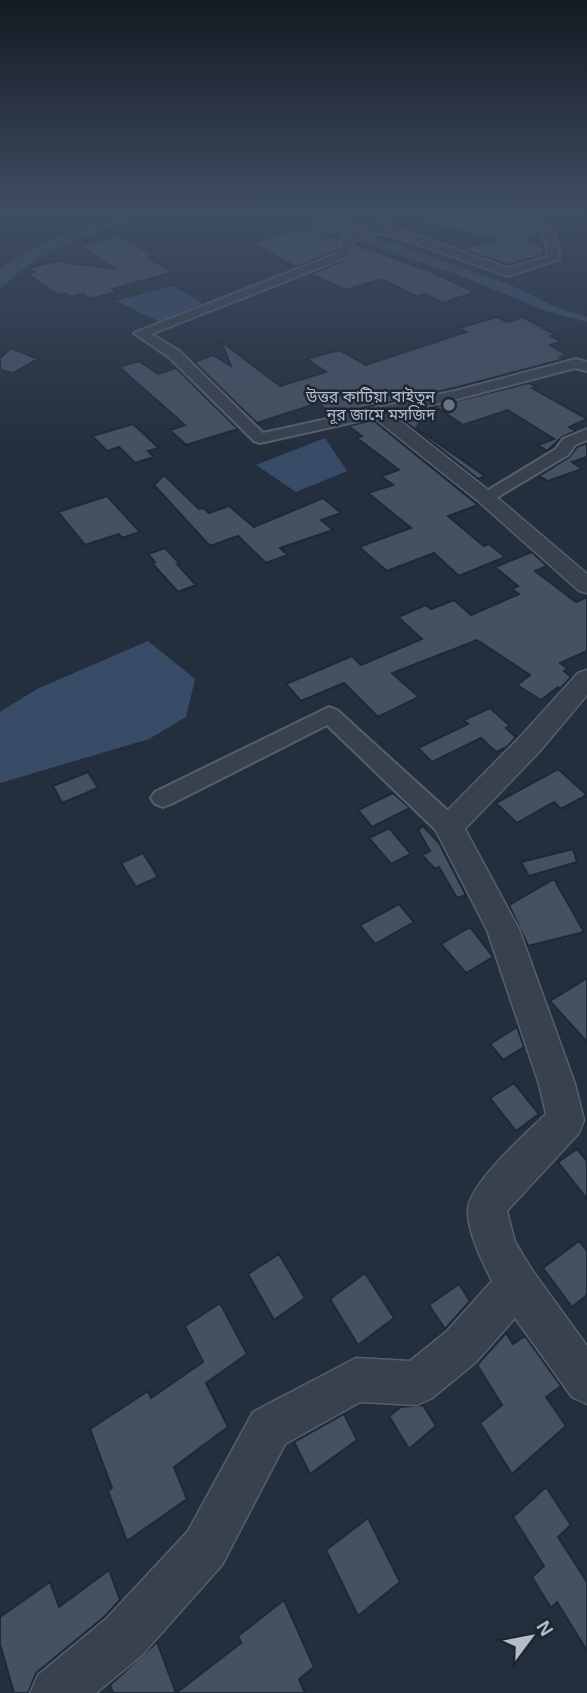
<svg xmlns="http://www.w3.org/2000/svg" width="587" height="1693" font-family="Helvetica,'Noto Sans Bengali',sans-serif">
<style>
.water{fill:#394c67}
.building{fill:#455162;stroke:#1f2835;stroke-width:2}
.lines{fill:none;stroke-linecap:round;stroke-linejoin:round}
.minor-casing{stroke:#565f6c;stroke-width:4}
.tertiary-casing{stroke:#565f6c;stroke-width:3}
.minor{fill:#38414e;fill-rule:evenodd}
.tertiary{fill:#38414e;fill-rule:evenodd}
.worship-dot{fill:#6b7280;stroke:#1d2633;stroke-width:2.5}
.labels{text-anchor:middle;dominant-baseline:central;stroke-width:5;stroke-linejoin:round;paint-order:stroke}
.far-poi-label{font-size:16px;fill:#b4bcc9;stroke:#1d2633;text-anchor:end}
</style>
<rect width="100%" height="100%" fill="#242f3e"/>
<path class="water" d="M 165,210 L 197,210 C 127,219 52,238 0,289 L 0,269 C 42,237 113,215 165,210 Z
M 274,210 L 295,210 L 506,283 L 556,307 L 587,317 L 587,322 L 548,312 L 461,276 Z
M 173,286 L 202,303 L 160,322 L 116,301 Z
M 325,438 L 347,471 L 296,492 L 256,465 Z
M 148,641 L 195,679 L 186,717 L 149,739 L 0,783 L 0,712 L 37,689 Z"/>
<path class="building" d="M 324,210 L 366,224 L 351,231 L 323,235 L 340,240 L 336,251 L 296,267 L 249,242 L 299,229 L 310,232 L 307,217 Z
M 397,210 L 520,210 L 541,237 L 529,240 L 544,247 L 544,255 L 508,265 L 461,249 L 498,240 L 396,217 Z
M 119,236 L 155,256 L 148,258 L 174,272 L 113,289 L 117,292 L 91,299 L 83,294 L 71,297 L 65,293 L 58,295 L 28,274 L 34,272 L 28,268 L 56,261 L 116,269 L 79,246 Z
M 354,244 L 429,271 L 475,292 L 443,303 L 425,294 L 418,297 L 381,279 L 345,290 L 311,274 L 348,259 Z
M 497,317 L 507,322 L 523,317 L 556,335 L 551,336 L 561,342 L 550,345 L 567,355 L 560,357 L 564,359 L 458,387 L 333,415 L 318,403 L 257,423 L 194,362 L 213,355 L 231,366 L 221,341 L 280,386 L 326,372 L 307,359 L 339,350 L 366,365 L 466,332 L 459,328 Z
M 11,348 L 38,359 L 13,373 L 0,370 L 0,358 Z
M 139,361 L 158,374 L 176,368 L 238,429 L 186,445 L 170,430 L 185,425 L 119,367 Z
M 529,383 L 536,387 L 532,388 L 587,419 L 569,427 L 576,431 L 562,437 L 547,451 L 538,445 L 554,439 L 508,410 L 463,425 L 435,406 Z
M 430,408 L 416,428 L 485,476 L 478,479 L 397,415 Z
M 373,420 L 478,505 L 448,516 L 484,546 L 489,544 L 505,557 L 459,576 L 434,553 L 387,571 L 359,547 L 411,528 L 368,493 L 393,485 L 381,476 L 399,470 L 357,438 L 362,436 L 348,426 Z
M 133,424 L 159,448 L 148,451 L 154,457 L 135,463 L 119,447 L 107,451 L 92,436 Z
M 587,443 L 587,457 L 572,462 L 582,469 L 548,481 L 539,476 L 569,457 L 577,447 Z
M 164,475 L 199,509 L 203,508 L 209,513 L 229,506 L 254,527 L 323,498 L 341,513 L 321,520 L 333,530 L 280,548 L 288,555 L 266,563 L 238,536 L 210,546 L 154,485 Z
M 107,496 L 140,532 L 122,538 L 119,534 L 85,545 L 58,512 Z
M 165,548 L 179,563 L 177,564 L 196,585 L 178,592 L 152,563 L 155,562 L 148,554 Z
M 532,552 L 547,566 L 535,571 L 576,602 L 587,597 L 587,651 L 560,663 L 568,669 L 564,671 L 571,677 L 560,689 L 558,687 L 541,700 L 517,685 L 530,675 L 477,640 L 392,673 L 419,697 L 378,717 L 344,683 L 301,701 L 286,684 L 352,656 L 361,665 L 422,639 L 398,617 L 426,605 L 431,609 L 454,600 L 471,615 L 519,594 L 512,589 L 518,586 L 495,567 Z
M 490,708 L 510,726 L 506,728 L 516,737 L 507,747 L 496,752 L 481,738 L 432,762 L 418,748 L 468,724 L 464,720 Z
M 558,769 L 587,795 L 561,809 L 554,802 L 517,823 L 496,803 Z
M 88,772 L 98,788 L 62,803 L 53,786 Z
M 393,793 L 410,808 L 372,827 L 358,810 Z
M 423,826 L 439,843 L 466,895 L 457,898 L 439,867 L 435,869 L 422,855 L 430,851 L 418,830 Z
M 389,828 L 411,854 L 391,864 L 369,838 Z
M 573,849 L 577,862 L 529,876 L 521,862 Z
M 143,853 L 158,877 L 136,887 L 121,863 Z
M 554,879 L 584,932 L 528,946 L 509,905 Z
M 399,904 L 414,922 L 375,944 L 360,925 Z
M 470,927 L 493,957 L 466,973 L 441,944 Z
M 587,978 L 587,1042 L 550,1001 Z
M 517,1027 L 524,1047 L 503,1060 L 490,1044 Z
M 514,1083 L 539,1114 L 516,1131 L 490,1098 Z
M 577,1149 L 587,1161 L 587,1199 L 558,1162 Z
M 579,1241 L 587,1251 L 587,1295 L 572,1307 L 543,1268 Z
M 279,1254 L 305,1298 L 274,1320 L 248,1274 Z
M 365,1273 L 394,1318 L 358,1345 L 330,1299 Z
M 459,1284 L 470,1301 L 445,1329 L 429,1305 Z
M 220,1303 L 247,1354 L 206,1383 L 228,1427 L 174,1467 L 187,1499 L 127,1541 L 108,1491 L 112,1488 L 90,1429 L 148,1391 L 151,1398 L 203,1362 L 185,1326 Z
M 506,1333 L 513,1344 L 525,1336 L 561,1386 L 546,1397 L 566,1426 L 512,1474 L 480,1423 L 502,1405 L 477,1365 Z
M 423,1405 L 436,1426 L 409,1449 L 389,1416 L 401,1407 Z
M 344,1414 L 357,1440 L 310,1474 L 294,1442 Z
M 546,1487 L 571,1525 L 558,1537 L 587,1582 L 587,1651 L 557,1602 L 551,1608 L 532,1577 L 544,1566 L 513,1517 Z
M 368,1518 L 400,1582 L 358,1616 L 326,1550 Z
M 109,1570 L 120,1600 L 104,1617 L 36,1673 L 28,1693 L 14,1693 L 0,1644 L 0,1617 L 50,1582 L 59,1607 Z
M 284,1600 L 314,1667 L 299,1679 L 305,1693 L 113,1693 L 110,1685 L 157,1642 L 176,1693 L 241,1643 L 238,1636 Z"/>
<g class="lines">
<g class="minor-casing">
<path id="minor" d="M 382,210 L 392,210 L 392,221 L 383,227 L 402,231 L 508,268 L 547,257 C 548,235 536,225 523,210 L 534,210 C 549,223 560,238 559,259 L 508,276 L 395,236 L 373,232 L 352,242 L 347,257 L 151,334 L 179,351 L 263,433 L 459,390 L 576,359 L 587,362 L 587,371 L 575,368 L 461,398 L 260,443 L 254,441 L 169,357 L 134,333 L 338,253 L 343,238 L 381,219 Z
M 587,429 L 587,440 L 575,445 L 568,455 L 491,501 L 479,501 L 477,497 L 556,449 L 563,439 Z
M 329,707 L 337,710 L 458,820 L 461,827 L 458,834 L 449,836 L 440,834 L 327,725 L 171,804 L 163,807 L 155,804 L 151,798 L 155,792 Z"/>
</g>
<g class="tertiary-casing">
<path id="tertiary" d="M 378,406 L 384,408 L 492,493 L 587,574 L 587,593 L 579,591 L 478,501 L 372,416 L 369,412 Z
M 587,670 L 587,695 L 540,751 L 465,829 L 519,929 L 575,1084 L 584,1120 L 579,1133 L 507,1211 L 515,1242 L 532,1270 L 587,1346 L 587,1404 L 572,1397 L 515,1318 L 476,1362 L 432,1398 L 417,1405 L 360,1402 L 285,1444 L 222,1565 L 142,1655 L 96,1693 L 30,1693 L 38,1675 L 106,1619 L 188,1531 L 253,1412 L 356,1358 L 410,1361 L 446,1332 L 492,1281 C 483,1263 467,1231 468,1210 C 469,1183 527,1133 546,1114 L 539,1084 L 487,930 L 434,827 L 439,819 L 520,737 L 578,673 Z"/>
</g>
<use href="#minor" class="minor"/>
<use href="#tertiary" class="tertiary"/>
</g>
<linearGradient id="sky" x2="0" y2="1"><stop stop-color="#141a22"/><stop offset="0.47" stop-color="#3f4d63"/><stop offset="1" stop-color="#3f4d63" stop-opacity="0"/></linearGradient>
<rect width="587" height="447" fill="url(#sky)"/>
<circle class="worship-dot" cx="449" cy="405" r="7"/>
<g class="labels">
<g class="far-poi-label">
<text x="435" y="396">উত্তর কাটিয়া বাইতুন<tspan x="435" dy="18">নূর জামে মসজিদ</tspan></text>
</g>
</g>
<g transform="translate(531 1637) rotate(58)" stroke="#1d2633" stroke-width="5" paint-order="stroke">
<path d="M0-5L12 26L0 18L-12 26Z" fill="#b4bcc9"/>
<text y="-10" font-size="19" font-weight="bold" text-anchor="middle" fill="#b4bcc9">N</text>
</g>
</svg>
